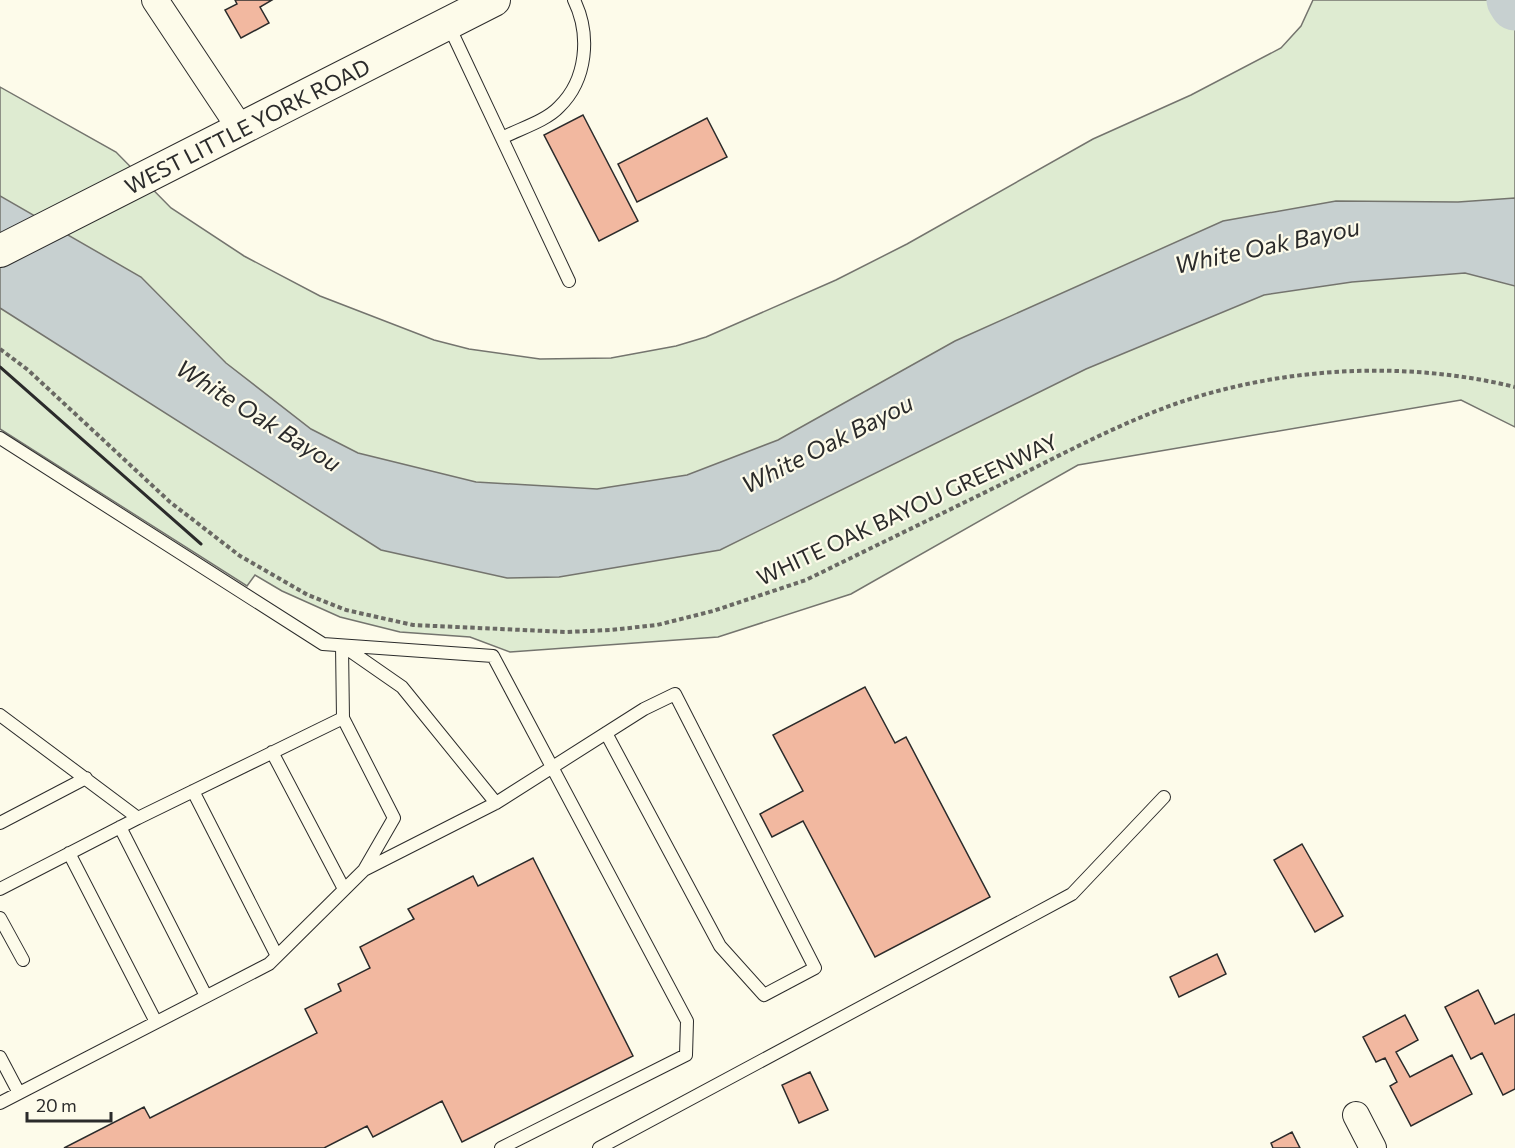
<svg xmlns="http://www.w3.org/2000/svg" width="1515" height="1148" font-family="Commissioner,sans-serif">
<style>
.green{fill:#deebd1;stroke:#74746e;stroke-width:1.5}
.water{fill:#c7d0d0;stroke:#74746e;stroke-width:1.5}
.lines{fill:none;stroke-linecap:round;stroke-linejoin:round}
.river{stroke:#c7d0d0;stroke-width:51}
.building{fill:#f2b8a0;stroke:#2b2b2b;stroke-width:1.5}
.service-casing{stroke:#2b2b2b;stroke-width:14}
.minor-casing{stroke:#2b2b2b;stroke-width:28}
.tertiary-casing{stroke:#2b2b2b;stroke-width:34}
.path{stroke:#6a6964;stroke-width:4;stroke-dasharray:4.5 3;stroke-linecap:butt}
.service{stroke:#fdfbea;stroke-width:12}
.minor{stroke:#fdfbea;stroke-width:26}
.tertiary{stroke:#fdfbea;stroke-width:32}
.wall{stroke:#2b2b2b;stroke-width:3}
.labels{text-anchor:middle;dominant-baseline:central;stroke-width:4.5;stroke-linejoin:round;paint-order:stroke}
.street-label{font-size:22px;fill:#2b2b2b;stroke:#fdfbea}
.water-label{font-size:24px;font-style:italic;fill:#2b2b2b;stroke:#fdfbea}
</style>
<rect width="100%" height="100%" fill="#fdfbea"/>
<path class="green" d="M 1313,0 L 1515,0 L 1515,427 L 1461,400 L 1078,465 L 851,594 L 718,637 L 510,652 L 470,637 L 400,632 L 340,617 L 282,591 L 255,575 L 247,586 L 0,429 L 0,87 L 116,152 L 171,208 L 244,256 L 320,296 L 434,340 L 469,349 L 540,359 L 611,358 L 676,346 L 706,337 L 836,280 L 907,244 L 1093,139 L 1191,95 L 1281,48 L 1301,26 Z"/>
<path class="water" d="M 0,196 L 141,277 L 226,363 L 311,429 L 358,453 L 476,482 L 597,489 L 687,475 L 778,440 L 955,341 L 1223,221 L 1336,201 L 1458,202 L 1515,198 L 1515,286 L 1465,273 L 1352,282 L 1264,295 L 1086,369 L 720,550 L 559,577 L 507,578 L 381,550 L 0,308 Z"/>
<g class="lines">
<path class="river" d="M 1512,0 L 1515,5"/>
</g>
<path class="building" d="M 235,0 L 272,0 L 260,7 L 269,23 L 241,38 L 225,10 L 237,4 Z
M 583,115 L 638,221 L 599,241 L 544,135 Z
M 707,118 L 727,157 L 637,202 L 618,164 Z
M 865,687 L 895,743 L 906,737 L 990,897 L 875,957 L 803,821 L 772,837 L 760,814 L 803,791 L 773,735 Z
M 1302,844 L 1343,916 L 1315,932 L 1274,860 Z
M 533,858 L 633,1056 L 462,1142 L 442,1101 L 373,1137 L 367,1126 L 324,1148 L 64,1148 L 144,1107 L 150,1118 L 317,1033 L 305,1009 L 341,991 L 338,984 L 370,968 L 360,947 L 414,919 L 408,909 L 473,876 L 478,886 Z
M 1217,954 L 1226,974 L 1179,997 L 1170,977 Z
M 1478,990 L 1495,1024 L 1515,1014 L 1515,1089 L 1503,1095 L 1482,1053 L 1471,1059 L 1445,1007 Z
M 1405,1015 L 1418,1040 L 1396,1052 L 1410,1077 L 1452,1055 L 1472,1094 L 1411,1126 L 1390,1086 L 1397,1082 L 1385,1058 L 1376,1062 L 1363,1037 Z
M 810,1072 L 828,1110 L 799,1123 L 782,1085 Z
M 1292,1132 L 1300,1148 L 1273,1148 L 1271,1143 Z"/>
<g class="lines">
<g class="service-casing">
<path id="service" d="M 448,24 L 569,281
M 502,138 C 519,129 546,121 559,107 C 587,80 591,35 574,0
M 0,438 L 323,644 L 493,656 L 687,1021 L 686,1055 L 501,1148
M 343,646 L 402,687 L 496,803
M 0,715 L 138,818 L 343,718 L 342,646
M 343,718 L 394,818 L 364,870
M 272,752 L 344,889
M 193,791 L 277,956
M 0,823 L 86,778
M 120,827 L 206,996
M 69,853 L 156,1022
M 0,889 L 138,818
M 0,918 L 23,960
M 0,1057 L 19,1093
M 0,1103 L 269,964 L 364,870 L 496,803 L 644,709 L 675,694 L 815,968 L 764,995 L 720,946 L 606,733
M 599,1148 L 1072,894 L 1164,797"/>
</g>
<g class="minor-casing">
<path id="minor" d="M 155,0 L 240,128
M 1356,1115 L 1373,1148"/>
</g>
<g class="tertiary-casing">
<path id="tertiary" d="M 0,251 L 494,0"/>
</g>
<path class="path" d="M 0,349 L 28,370 L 170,502 L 240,556 L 308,595 L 346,610 L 413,625 L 567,632 L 610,630 L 657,625 L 713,611 L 806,580 C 873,547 939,515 1006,482 C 1061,455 1116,425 1175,404 C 1281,367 1405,360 1515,387"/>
<use href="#service" class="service"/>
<use href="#minor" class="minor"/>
<use href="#tertiary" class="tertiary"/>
<path class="wall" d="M 0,367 L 201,544"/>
</g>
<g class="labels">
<g class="street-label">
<text transform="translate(247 126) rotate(-27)">WEST LITTLE YORK ROAD</text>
<text transform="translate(907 509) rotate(-25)">WHITE OAK BAYOU GREENWAY</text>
</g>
<g class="water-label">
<text transform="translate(1267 245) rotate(-12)">White Oak Bayou</text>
<text transform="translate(259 415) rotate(32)">White Oak Bayou</text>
<text transform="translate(827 443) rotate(-27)">White Oak Bayou</text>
</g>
</g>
<path d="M27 1112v9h84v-9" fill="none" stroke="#2b2b2b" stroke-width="3"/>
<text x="36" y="1112" font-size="18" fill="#2b2b2b" stroke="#fdfbea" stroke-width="4.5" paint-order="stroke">20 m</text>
</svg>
